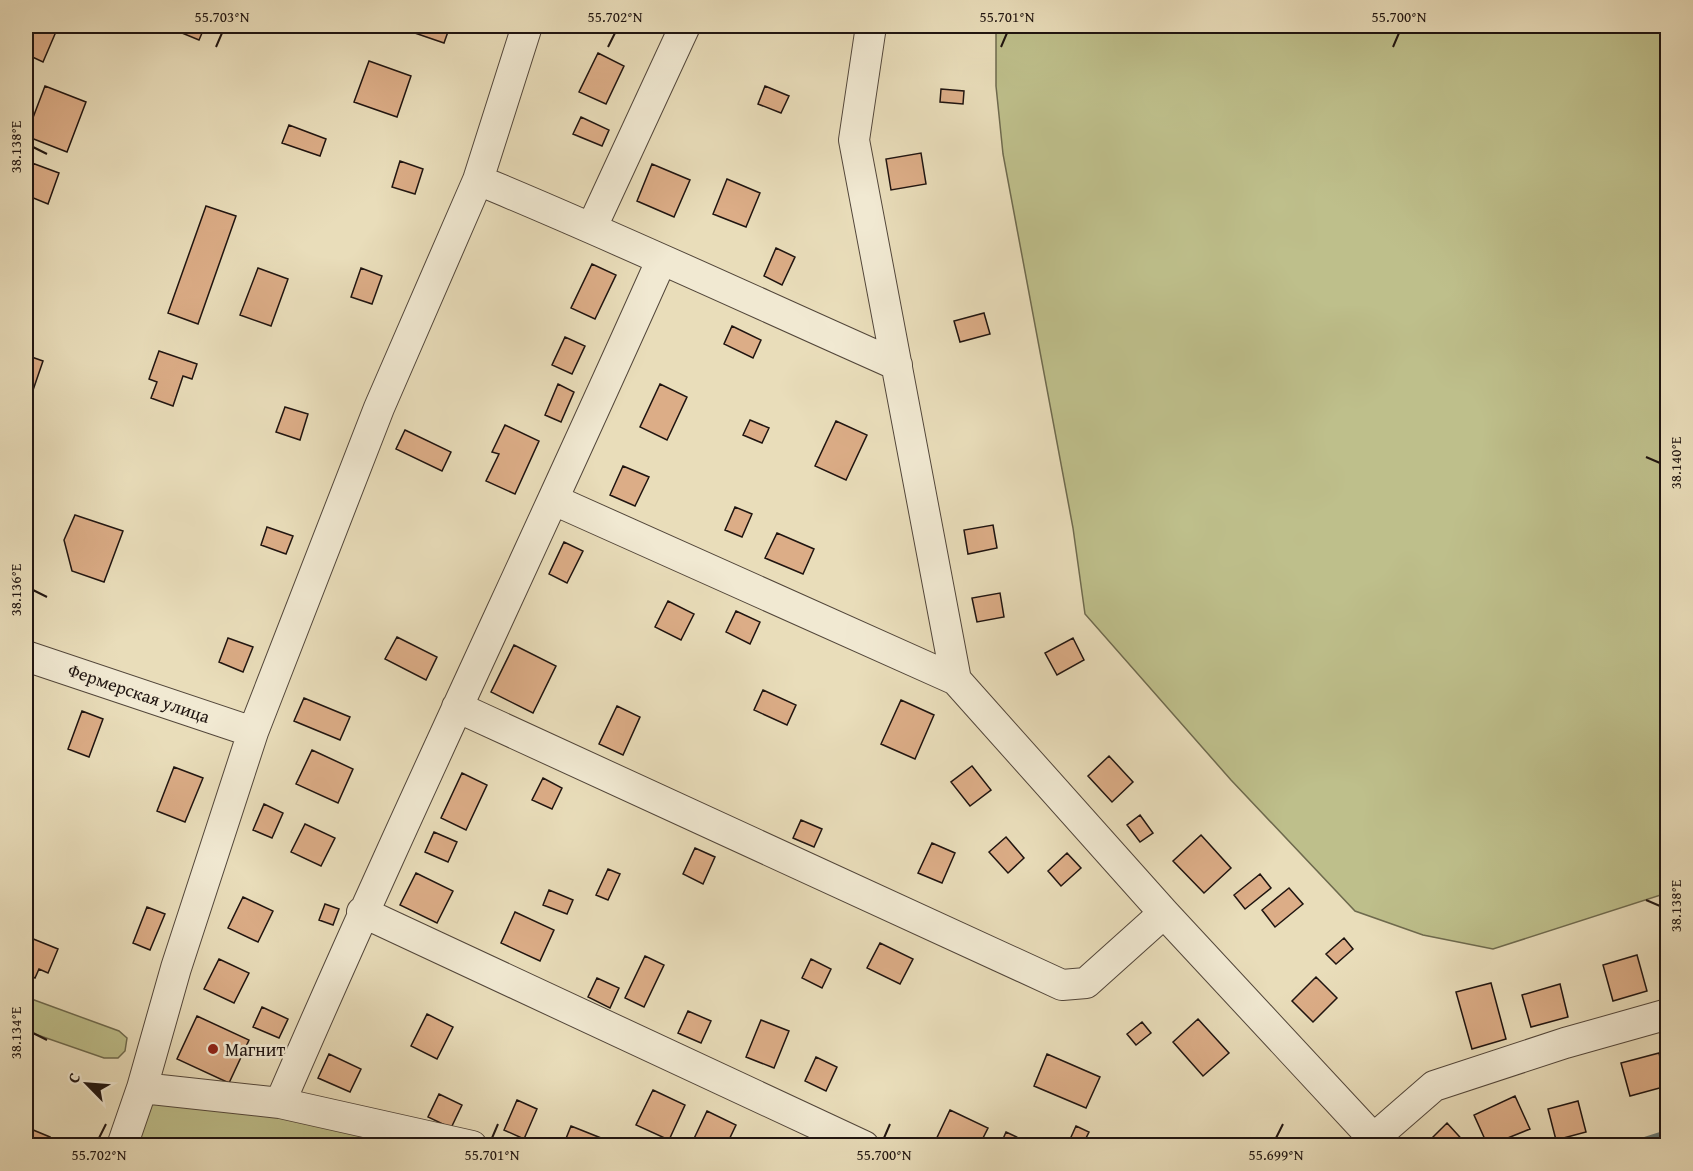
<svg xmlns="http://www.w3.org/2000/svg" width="1693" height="1171" font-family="'Gentium Book Plus',serif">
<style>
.green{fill:#bebf8b;stroke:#6e6a4e;stroke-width:1.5}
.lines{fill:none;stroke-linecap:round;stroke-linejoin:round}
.stream{stroke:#687873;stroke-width:7}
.building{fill:#dcad87;stroke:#1f1410;stroke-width:1.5}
.minor-casing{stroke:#52463a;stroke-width:32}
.minor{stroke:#f1e9d2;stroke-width:30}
.ticks{fill:none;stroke:#1f1410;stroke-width:2}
.poi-dot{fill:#8f2418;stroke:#f1e9d2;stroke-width:2}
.labels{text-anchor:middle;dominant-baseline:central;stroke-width:5;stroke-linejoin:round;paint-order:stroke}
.street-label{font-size:18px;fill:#1f1410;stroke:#f1e9d2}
.poi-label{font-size:18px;fill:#1f1410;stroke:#f1e9d2;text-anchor:start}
.neatline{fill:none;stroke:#1f1410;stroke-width:2}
.ticks-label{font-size:15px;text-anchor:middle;fill:#1f1410}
</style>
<rect width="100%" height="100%" fill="#e9ddba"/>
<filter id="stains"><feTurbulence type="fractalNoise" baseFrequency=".00333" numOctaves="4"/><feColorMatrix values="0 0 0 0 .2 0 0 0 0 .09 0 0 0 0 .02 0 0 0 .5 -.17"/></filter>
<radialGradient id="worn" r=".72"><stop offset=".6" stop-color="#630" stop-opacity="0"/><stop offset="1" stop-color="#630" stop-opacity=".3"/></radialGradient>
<path class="green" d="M 996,26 L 1667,26 L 1667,893 L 1493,949 L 1423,935 L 1355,911 L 1231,780 L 1085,614 L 1073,528 L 1003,154 L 996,86 Z
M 26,997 L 119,1031 L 127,1038 L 125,1051 L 118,1058 L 104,1058 L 26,1031 Z
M 142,1088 L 471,1146 L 122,1146 Z"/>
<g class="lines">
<path class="stream" d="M 1627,1146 L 1668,1133"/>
</g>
<path class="building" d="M 26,26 L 58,27 L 43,62 L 26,54 Z
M 165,26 L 205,26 L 199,40 Z
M 407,26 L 450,26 L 444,43 L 406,30 Z
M 598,53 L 624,66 L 606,104 L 579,92 Z
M 369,61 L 411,76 L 397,117 L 354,102 Z
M 45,86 L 86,102 L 67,152 L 26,136 Z
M 765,86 L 789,96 L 781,113 L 758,104 Z
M 941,89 L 964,91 L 963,104 L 940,102 Z
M 581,117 L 609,130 L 602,146 L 573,134 Z
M 289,125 L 326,139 L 320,156 L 282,143 Z
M 921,153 L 926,184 L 891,190 L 886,159 Z
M 400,161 L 423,169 L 415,194 L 392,187 Z
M 32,163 L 59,173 L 48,204 L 26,195 L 26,179 Z
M 652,164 L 690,180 L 674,217 L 637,201 Z
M 727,179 L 760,193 L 746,227 L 713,214 Z
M 206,206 L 236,216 L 198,324 L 168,313 Z
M 776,248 L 795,257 L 782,285 L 764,276 Z
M 592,264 L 616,275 L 595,319 L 571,308 Z
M 258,268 L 288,279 L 271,326 L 240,315 Z
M 361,268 L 382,276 L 372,304 L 351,297 Z
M 984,313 L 990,334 L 960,342 L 954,321 Z
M 732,326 L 761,340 L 753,358 L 724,344 Z
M 565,337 L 585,346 L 572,374 L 552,365 Z
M 159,351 L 197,364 L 192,379 L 183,376 L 173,406 L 151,398 L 157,382 L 149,379 Z
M 26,355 L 43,361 L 31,396 L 26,394 Z
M 558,384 L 574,392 L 561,422 L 545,415 Z
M 660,384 L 687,397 L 667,440 L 640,427 Z
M 285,407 L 308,414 L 300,440 L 276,432 Z
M 750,420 L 769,428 L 762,443 L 743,435 Z
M 836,421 L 867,435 L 846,480 L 815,466 Z
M 505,425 L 539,441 L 515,494 L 486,481 L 499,454 L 492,452 Z
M 405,430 L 451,452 L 442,471 L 396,449 Z
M 623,466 L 649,477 L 635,506 L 610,495 Z
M 735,507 L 752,514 L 742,537 L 725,530 Z
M 75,515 L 123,531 L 104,582 L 72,571 L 64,540 Z
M 993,525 L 997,548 L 968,554 L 964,530 Z
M 267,527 L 293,536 L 286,554 L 261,545 Z
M 777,533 L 814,549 L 803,574 L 765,558 Z
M 564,542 L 583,551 L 567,583 L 549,574 Z
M 1000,593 L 1004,617 L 977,622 L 972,598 Z
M 668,601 L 694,614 L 681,640 L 655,627 Z
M 736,611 L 760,622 L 750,644 L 726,632 Z
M 397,637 L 437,657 L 426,680 L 385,659 Z
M 228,638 L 253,647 L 243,672 L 219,662 Z
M 1073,638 L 1084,660 L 1057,675 L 1045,653 Z
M 514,645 L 556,666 L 533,713 L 491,692 Z
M 763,690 L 796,705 L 787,725 L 754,710 Z
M 304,698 L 350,717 L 340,740 L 294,721 Z
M 901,700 L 934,715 L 915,759 L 881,744 Z
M 617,706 L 640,717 L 623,755 L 599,744 Z
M 82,711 L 103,719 L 89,757 L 68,749 Z
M 312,750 L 353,769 L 338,803 L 296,784 Z
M 1109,756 L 1133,782 L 1112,802 L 1088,776 Z
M 972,766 L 991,790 L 970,806 L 951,782 Z
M 174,767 L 203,778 L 185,822 L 157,811 Z
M 462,773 L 487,785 L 466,830 L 441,818 Z
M 543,778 L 562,788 L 552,809 L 532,800 Z
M 264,804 L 283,813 L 272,838 L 253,830 Z
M 1140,815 L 1153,833 L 1140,842 L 1127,825 Z
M 801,820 L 822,829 L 814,847 L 793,838 Z
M 305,824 L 335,838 L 321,866 L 291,852 Z
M 434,832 L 457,842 L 448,862 L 425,852 Z
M 1201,835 L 1231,868 L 1204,893 L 1173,861 Z
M 1006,837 L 1024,858 L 1008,873 L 989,852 Z
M 932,843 L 955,853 L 942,883 L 918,873 Z
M 695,848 L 715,857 L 703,884 L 683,874 Z
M 1067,853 L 1081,868 L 1061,886 L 1048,871 Z
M 608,869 L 620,874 L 608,900 L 596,895 Z
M 416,873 L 453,891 L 437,923 L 400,905 Z
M 1260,874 L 1271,888 L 1245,909 L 1234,895 Z
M 1289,888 L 1303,904 L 1275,927 L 1262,910 Z
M 549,890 L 573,900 L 567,914 L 543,905 Z
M 243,897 L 273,911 L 258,942 L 228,928 Z
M 325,904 L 339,909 L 333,925 L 319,920 Z
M 147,907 L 165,914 L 150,950 L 133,943 Z
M 515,912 L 554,930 L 540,961 L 501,943 Z
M 26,936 L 58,949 L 48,973 L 39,969 L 35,978 L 26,974 Z
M 1344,938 L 1353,949 L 1336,964 L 1326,954 Z
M 880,943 L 913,959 L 900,984 L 867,968 Z
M 1637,955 L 1647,991 L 1613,1001 L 1603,965 Z
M 645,956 L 664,965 L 644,1007 L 625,998 Z
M 219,959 L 249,973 L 234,1003 L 204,989 Z
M 811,959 L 831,969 L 822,988 L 802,978 Z
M 1316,977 L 1337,998 L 1313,1022 L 1292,1001 Z
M 597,978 L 619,988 L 610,1008 L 588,997 Z
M 1491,983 L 1506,1039 L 1472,1049 L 1456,992 Z
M 1560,984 L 1568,1017 L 1531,1027 L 1522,995 Z
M 262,1007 L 288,1019 L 279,1038 L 253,1027 Z
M 688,1011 L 711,1021 L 701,1043 L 678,1033 Z
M 427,1014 L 453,1027 L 437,1059 L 411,1046 Z
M 197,1016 L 249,1040 L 229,1083 L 177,1059 Z
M 1198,1019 L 1229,1053 L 1203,1076 L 1173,1042 Z
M 761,1020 L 789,1031 L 774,1068 L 746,1057 Z
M 1142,1022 L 1151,1033 L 1136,1045 L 1127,1034 Z
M 1659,1053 L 1667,1086 L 1630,1096 L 1621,1063 Z
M 329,1054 L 361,1069 L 350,1092 L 318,1078 Z
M 1047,1054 L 1100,1077 L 1086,1108 L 1034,1086 Z
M 816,1057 L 837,1067 L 826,1091 L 805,1081 Z
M 653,1090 L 685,1105 L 669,1140 L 636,1125 Z
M 439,1094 L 462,1105 L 451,1128 L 428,1117 Z
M 1515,1096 L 1530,1129 L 1488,1146 L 1474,1115 Z
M 517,1100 L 537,1109 L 524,1139 L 504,1130 Z
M 1578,1101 L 1586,1132 L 1556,1140 L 1548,1109 Z
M 950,1110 L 988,1128 L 979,1146 L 933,1146 Z
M 707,1111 L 736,1125 L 726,1146 L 691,1145 Z
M 1447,1123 L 1468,1146 L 1424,1146 Z
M 571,1126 L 606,1140 L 603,1146 L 563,1146 Z
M 1076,1126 L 1089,1132 L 1082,1146 L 1067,1146 Z
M 26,1127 L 50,1137 L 46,1146 L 26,1146 Z
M 1006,1132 L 1025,1141 L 1023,1146 L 1000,1146 Z"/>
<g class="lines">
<g class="minor-casing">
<path id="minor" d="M 871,26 L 854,140 L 956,680 L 1164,913 L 1373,1138
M 478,180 C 619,238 757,303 897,365
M 592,227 L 685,26
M 554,500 L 956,680
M 26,656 L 253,732
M 457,707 L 1062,985 L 1086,983 L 1164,913
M 362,912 L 864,1146
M 142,1088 L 176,968 L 253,732 L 379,408 L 478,180 L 527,26
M 280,1103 C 402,820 536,542 661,261
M 122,1146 L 142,1088 L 280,1103 L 472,1146
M 1365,1146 L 1434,1086 L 1565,1043 L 1668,1014"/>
</g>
<use href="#minor" class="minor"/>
</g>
<path class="ticks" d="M 216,47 L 222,33M 608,47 L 615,33M 1001,47 L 1007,33M 1393,47 L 1399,33M 33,147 L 47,154M 1646,457 L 1660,463M 33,590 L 47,597M 1646,900 L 1660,906M 33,1033 L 47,1040M 99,1138 L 106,1124M 492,1138 L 498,1124M 884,1138 L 890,1124M 1276,1138 L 1283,1124"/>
<circle class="poi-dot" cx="213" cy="1049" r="6"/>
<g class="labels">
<g class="street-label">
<text transform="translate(139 693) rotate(19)">Фермерская улица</text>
</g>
<g class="poi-label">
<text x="225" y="1049">Магнит</text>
</g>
</g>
<rect width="1693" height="1171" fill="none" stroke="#e9ddba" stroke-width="66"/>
<g transform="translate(87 1084) rotate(295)" stroke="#f1e9d2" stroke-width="4.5" paint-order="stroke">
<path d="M0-4.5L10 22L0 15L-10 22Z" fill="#1f1410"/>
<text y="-9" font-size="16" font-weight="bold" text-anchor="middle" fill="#1f1410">С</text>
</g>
<rect x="33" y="33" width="1627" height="1105" class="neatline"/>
<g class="ticks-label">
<text x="222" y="22">55.703°N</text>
<text x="615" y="22">55.702°N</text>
<text x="1007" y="22">55.701°N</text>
<text x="1399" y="22">55.700°N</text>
<text transform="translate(16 147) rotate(-90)" y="5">38.138°E</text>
<text transform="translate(1676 463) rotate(-90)" y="5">38.140°E</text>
<text transform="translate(16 590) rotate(-90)" y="5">38.136°E</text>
<text transform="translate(1676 906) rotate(-90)" y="5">38.138°E</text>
<text transform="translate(16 1033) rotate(-90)" y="5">38.134°E</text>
<text x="99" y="1160">55.702°N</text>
<text x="492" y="1160">55.701°N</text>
<text x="884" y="1160">55.700°N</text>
<text x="1276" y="1160">55.699°N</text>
</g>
<rect width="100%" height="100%" filter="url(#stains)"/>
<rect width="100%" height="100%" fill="url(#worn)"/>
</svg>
